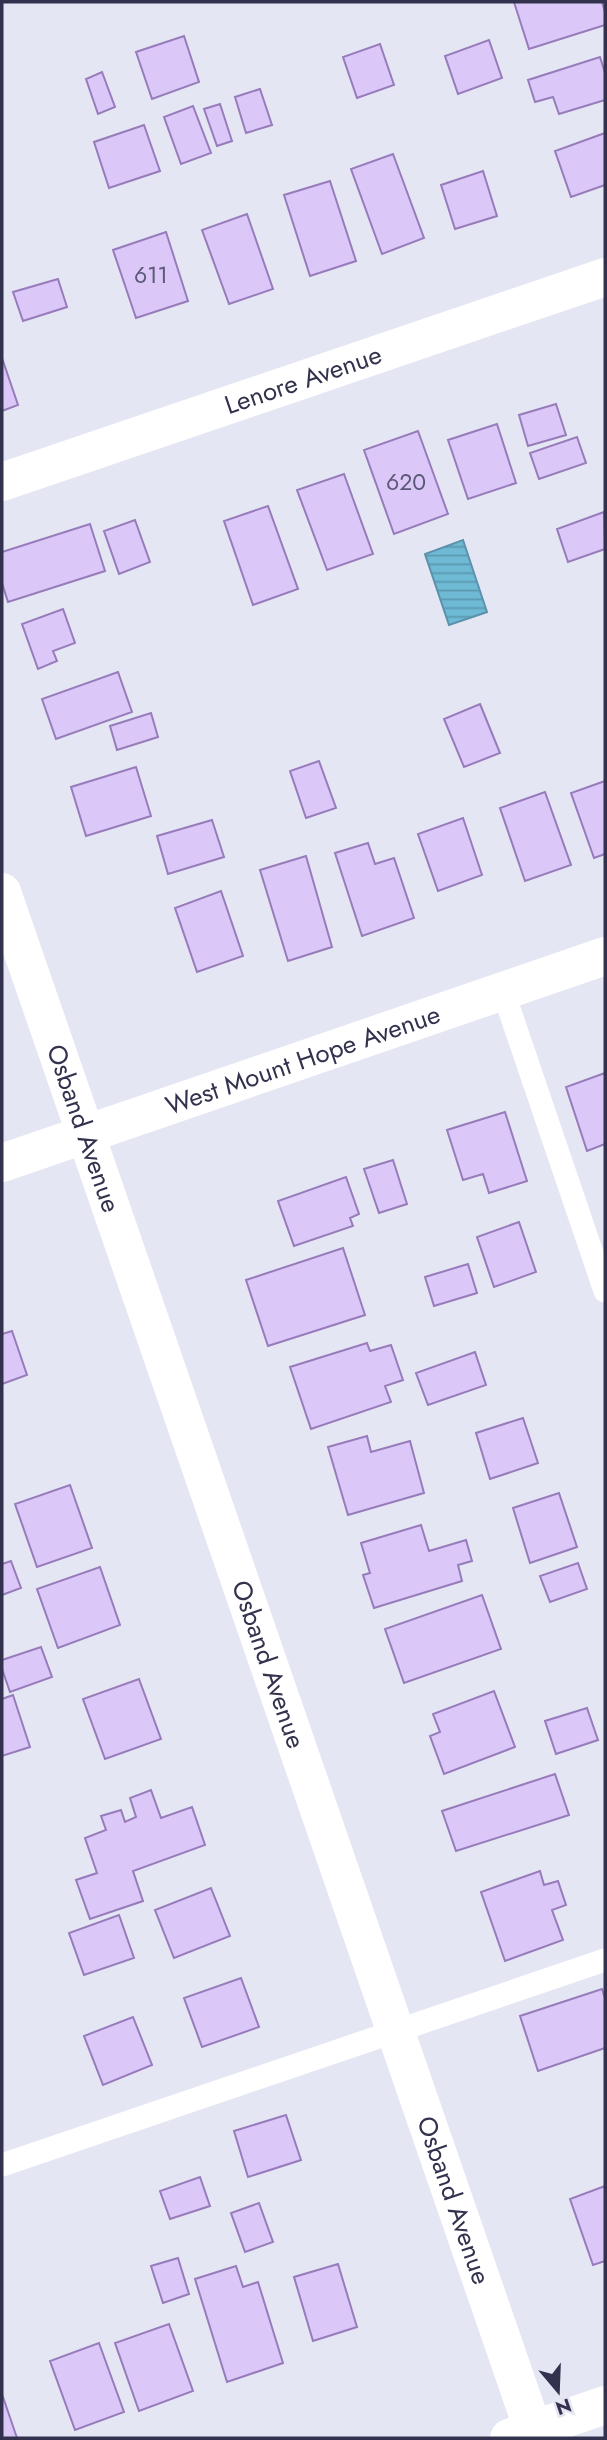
<svg xmlns="http://www.w3.org/2000/svg" width="607" height="2440" font-family="Jost,sans-serif">
<style>
.water{fill:url(#water-rules);stroke:#5c91ac;stroke-width:2}
.building{fill:#dbc8f8;stroke:#977bbb;stroke-width:2}
.lines{fill:none;stroke-linecap:round;stroke-linejoin:round}
.service{stroke:#fff;stroke-width:23}
.minor{stroke:#fff;stroke-width:38}
.tertiary{stroke:#fff;stroke-width:38}
.labels{text-anchor:middle;dominant-baseline:central;stroke-width:7;stroke-linejoin:round;paint-order:stroke}
.number-label{font-size:23px;fill:#5c5878}
.street-label{font-size:26px;fill:#32324e;stroke:#e5e6f4}
</style>
<defs>
<pattern id="water-rules" width="6" height="5" patternUnits="userSpaceOnUse" patternTransform="scale(1.75)"><rect width="6" height="5" fill="#6ebad5"/><path d="M0 2.5h6" fill="none" stroke="#5b98af"/></pattern>
</defs>
<rect width="100%" height="100%" fill="#e5e6f4"/>
<path class="water" d="M 463,540 L 487,612 L 449,625 L 425,554 Z"/>
<path class="building" d="M 514,2 L 602,2 L 605,12 L 605,25 L 529,49 Z
M 184,36 L 199,82 L 152,99 L 136,52 Z
M 489,40 L 502,78 L 458,94 L 445,56 Z
M 380,44 L 394,85 L 357,98 L 343,57 Z
M 600,57 L 605,73 L 605,100 L 559,114 L 553,97 L 535,102 L 528,80 Z
M 102,72 L 115,107 L 98,114 L 86,79 Z
M 260,89 L 272,125 L 246,133 L 235,97 Z
M 220,104 L 232,141 L 217,146 L 204,109 Z
M 193,106 L 211,153 L 181,164 L 164,117 Z
M 144,125 L 160,171 L 109,188 L 94,142 Z
M 605,133 L 605,185 L 571,197 L 555,151 Z
M 393,154 L 424,238 L 382,254 L 351,169 Z
M 483,171 L 497,216 L 455,229 L 441,185 Z
M 330,181 L 356,261 L 310,276 L 284,195 Z
M 247,214 L 273,289 L 229,304 L 202,230 Z
M 166,232 L 188,301 L 136,318 L 113,250 Z
M 58,279 L 67,307 L 23,321 L 13,292 Z
M 2,358 L 18,405 L 2,411 Z
M 556,404 L 566,435 L 528,446 L 519,415 Z
M 497,424 L 516,483 L 468,499 L 448,440 Z
M 418,431 L 448,514 L 394,534 L 364,450 Z
M 577,437 L 586,463 L 539,479 L 530,453 Z
M 344,474 L 373,554 L 327,570 L 297,490 Z
M 268,506 L 298,589 L 253,605 L 224,521 Z
M 604,512 L 605,549 L 568,562 L 557,529 Z
M 135,520 L 150,562 L 119,574 L 104,531 Z
M 90,524 L 105,571 L 8,602 L 2,583 L 2,552 Z
M 63,609 L 75,643 L 53,651 L 57,661 L 38,669 L 22,624 Z
M 118,672 L 132,712 L 56,739 L 42,699 Z
M 480,704 L 500,753 L 464,767 L 444,719 Z
M 151,713 L 158,737 L 117,750 L 110,726 Z
M 319,761 L 336,808 L 306,818 L 290,771 Z
M 136,767 L 151,816 L 86,836 L 71,787 Z
M 605,781 L 605,854 L 594,858 L 571,793 Z
M 545,792 L 571,865 L 525,881 L 500,808 Z
M 463,818 L 482,875 L 438,891 L 418,834 Z
M 212,820 L 224,857 L 168,874 L 157,836 Z
M 368,843 L 375,864 L 394,858 L 414,918 L 362,936 L 335,853 Z
M 306,856 L 332,947 L 288,961 L 260,870 Z
M 221,891 L 243,956 L 197,972 L 175,908 Z
M 605,1073 L 605,1144 L 587,1151 L 566,1087 Z
M 505,1112 L 527,1181 L 489,1193 L 483,1174 L 463,1180 L 447,1130 Z
M 393,1160 L 407,1204 L 379,1213 L 364,1169 Z
M 346,1177 L 359,1214 L 350,1218 L 353,1226 L 294,1246 L 278,1201 Z
M 519,1222 L 536,1272 L 494,1287 L 477,1237 Z
M 343,1248 L 365,1315 L 268,1346 L 246,1280 Z
M 468,1264 L 477,1293 L 434,1306 L 425,1277 Z
M 12,1331 L 27,1375 L 2,1384 L 2,1334 Z
M 367,1343 L 370,1351 L 391,1345 L 403,1380 L 385,1386 L 391,1402 L 311,1429 L 290,1367 Z
M 475,1352 L 486,1385 L 428,1405 L 416,1373 Z
M 523,1418 L 538,1463 L 490,1479 L 476,1433 Z
M 367,1436 L 371,1452 L 410,1441 L 424,1493 L 348,1515 L 328,1447 Z
M 70,1485 L 92,1548 L 37,1567 L 15,1504 Z
M 559,1493 L 577,1547 L 530,1563 L 513,1508 Z
M 421,1525 L 429,1551 L 466,1540 L 472,1561 L 458,1565 L 462,1581 L 374,1608 L 363,1575 L 370,1573 L 361,1543 Z
M 11,1561 L 21,1588 L 2,1595 L 2,1564 Z
M 578,1563 L 587,1589 L 550,1602 L 540,1576 Z
M 100,1567 L 120,1625 L 58,1648 L 37,1589 Z
M 482,1595 L 501,1649 L 404,1683 L 385,1629 Z
M 41,1647 L 52,1677 L 10,1692 L 2,1669 L 2,1660 Z
M 139,1679 L 161,1739 L 105,1759 L 83,1699 Z
M 494,1691 L 515,1747 L 444,1774 L 430,1736 L 440,1732 L 433,1714 Z
M 13,1695 L 30,1747 L 2,1756 L 2,1699 Z
M 587,1708 L 598,1740 L 556,1754 L 545,1721 Z
M 555,1774 L 569,1815 L 456,1851 L 442,1811 Z
M 151,1790 L 161,1818 L 192,1807 L 205,1845 L 133,1871 L 143,1901 L 90,1919 L 76,1880 L 97,1873 L 85,1838 L 106,1830 L 101,1816 L 121,1810 L 125,1822 L 136,1817 L 130,1798 Z
M 540,1871 L 544,1885 L 558,1881 L 566,1905 L 552,1910 L 563,1940 L 505,1961 L 481,1892 Z
M 211,1888 L 230,1936 L 174,1958 L 155,1910 Z
M 119,1915 L 134,1958 L 84,1975 L 69,1933 Z
M 241,1978 L 259,2027 L 202,2047 L 184,1998 Z
M 602,1989 L 605,1998 L 605,2048 L 538,2071 L 520,2016 Z
M 133,2017 L 152,2065 L 103,2085 L 84,2036 Z
M 286,2115 L 301,2160 L 248,2177 L 234,2131 Z
M 200,2177 L 210,2206 L 170,2219 L 160,2191 Z
M 605,2186 L 605,2261 L 593,2265 L 570,2199 Z
M 259,2203 L 273,2242 L 245,2252 L 231,2213 Z
M 178,2258 L 189,2294 L 163,2303 L 151,2266 Z
M 338,2264 L 357,2327 L 313,2341 L 294,2277 Z
M 236,2266 L 243,2287 L 258,2282 L 283,2363 L 227,2382 L 195,2279 Z
M 169,2324 L 193,2391 L 139,2411 L 115,2343 Z
M 99,2343 L 124,2412 L 75,2430 L 50,2361 Z
M 2,2394 L 17,2438 L 2,2438 Z"/>
<g class="lines">
<path class="service" d="M 503,991 L 605,1291
M 2,2165 L 605,1960"/>
<g class="minor">
<path id="s1" d="M 2,482 L 605,277"/>
<path id="s2" d="M 2,892 L 536,2438"/>
<path d="M 509,2438 L 605,2405"/>
</g>
<path class="tertiary" id="s3" d="M 2,1163 L 605,956"/>
</g>
<g class="labels">
<g class="number-label">
<text x="151" y="275">611</text>
<text x="406" y="482">620</text>
</g>
<g class="street-label">
<text stroke="none"><textPath href="#s1" startOffset="318">Lenore Avenue</textPath></text>
<text stroke="none"><textPath href="#s3" startOffset="318">West Mount Hope Avenue</textPath></text>
<text stroke="none"><textPath href="#s2" startOffset="250">Osband Avenue</textPath></text>
<text stroke="none"><textPath href="#s2" startOffset="817">Osband Avenue</textPath></text>
<text stroke="none"><textPath href="#s2" startOffset="1384">Osband Avenue</textPath></text>
</g>
</g>
<rect width="607" height="2440" fill="none" stroke="#32324e" stroke-width="7"/>
<g transform="translate(558 2391) rotate(161)" stroke="#e5e6f4" stroke-width="5" paint-order="stroke">
<path d="M0-5L12 26L0 18L-12 26Z" fill="#32324e"/>
<text y="-10" font-size="19" font-weight="bold" text-anchor="middle" fill="#32324e">N</text>
</g>
</svg>
